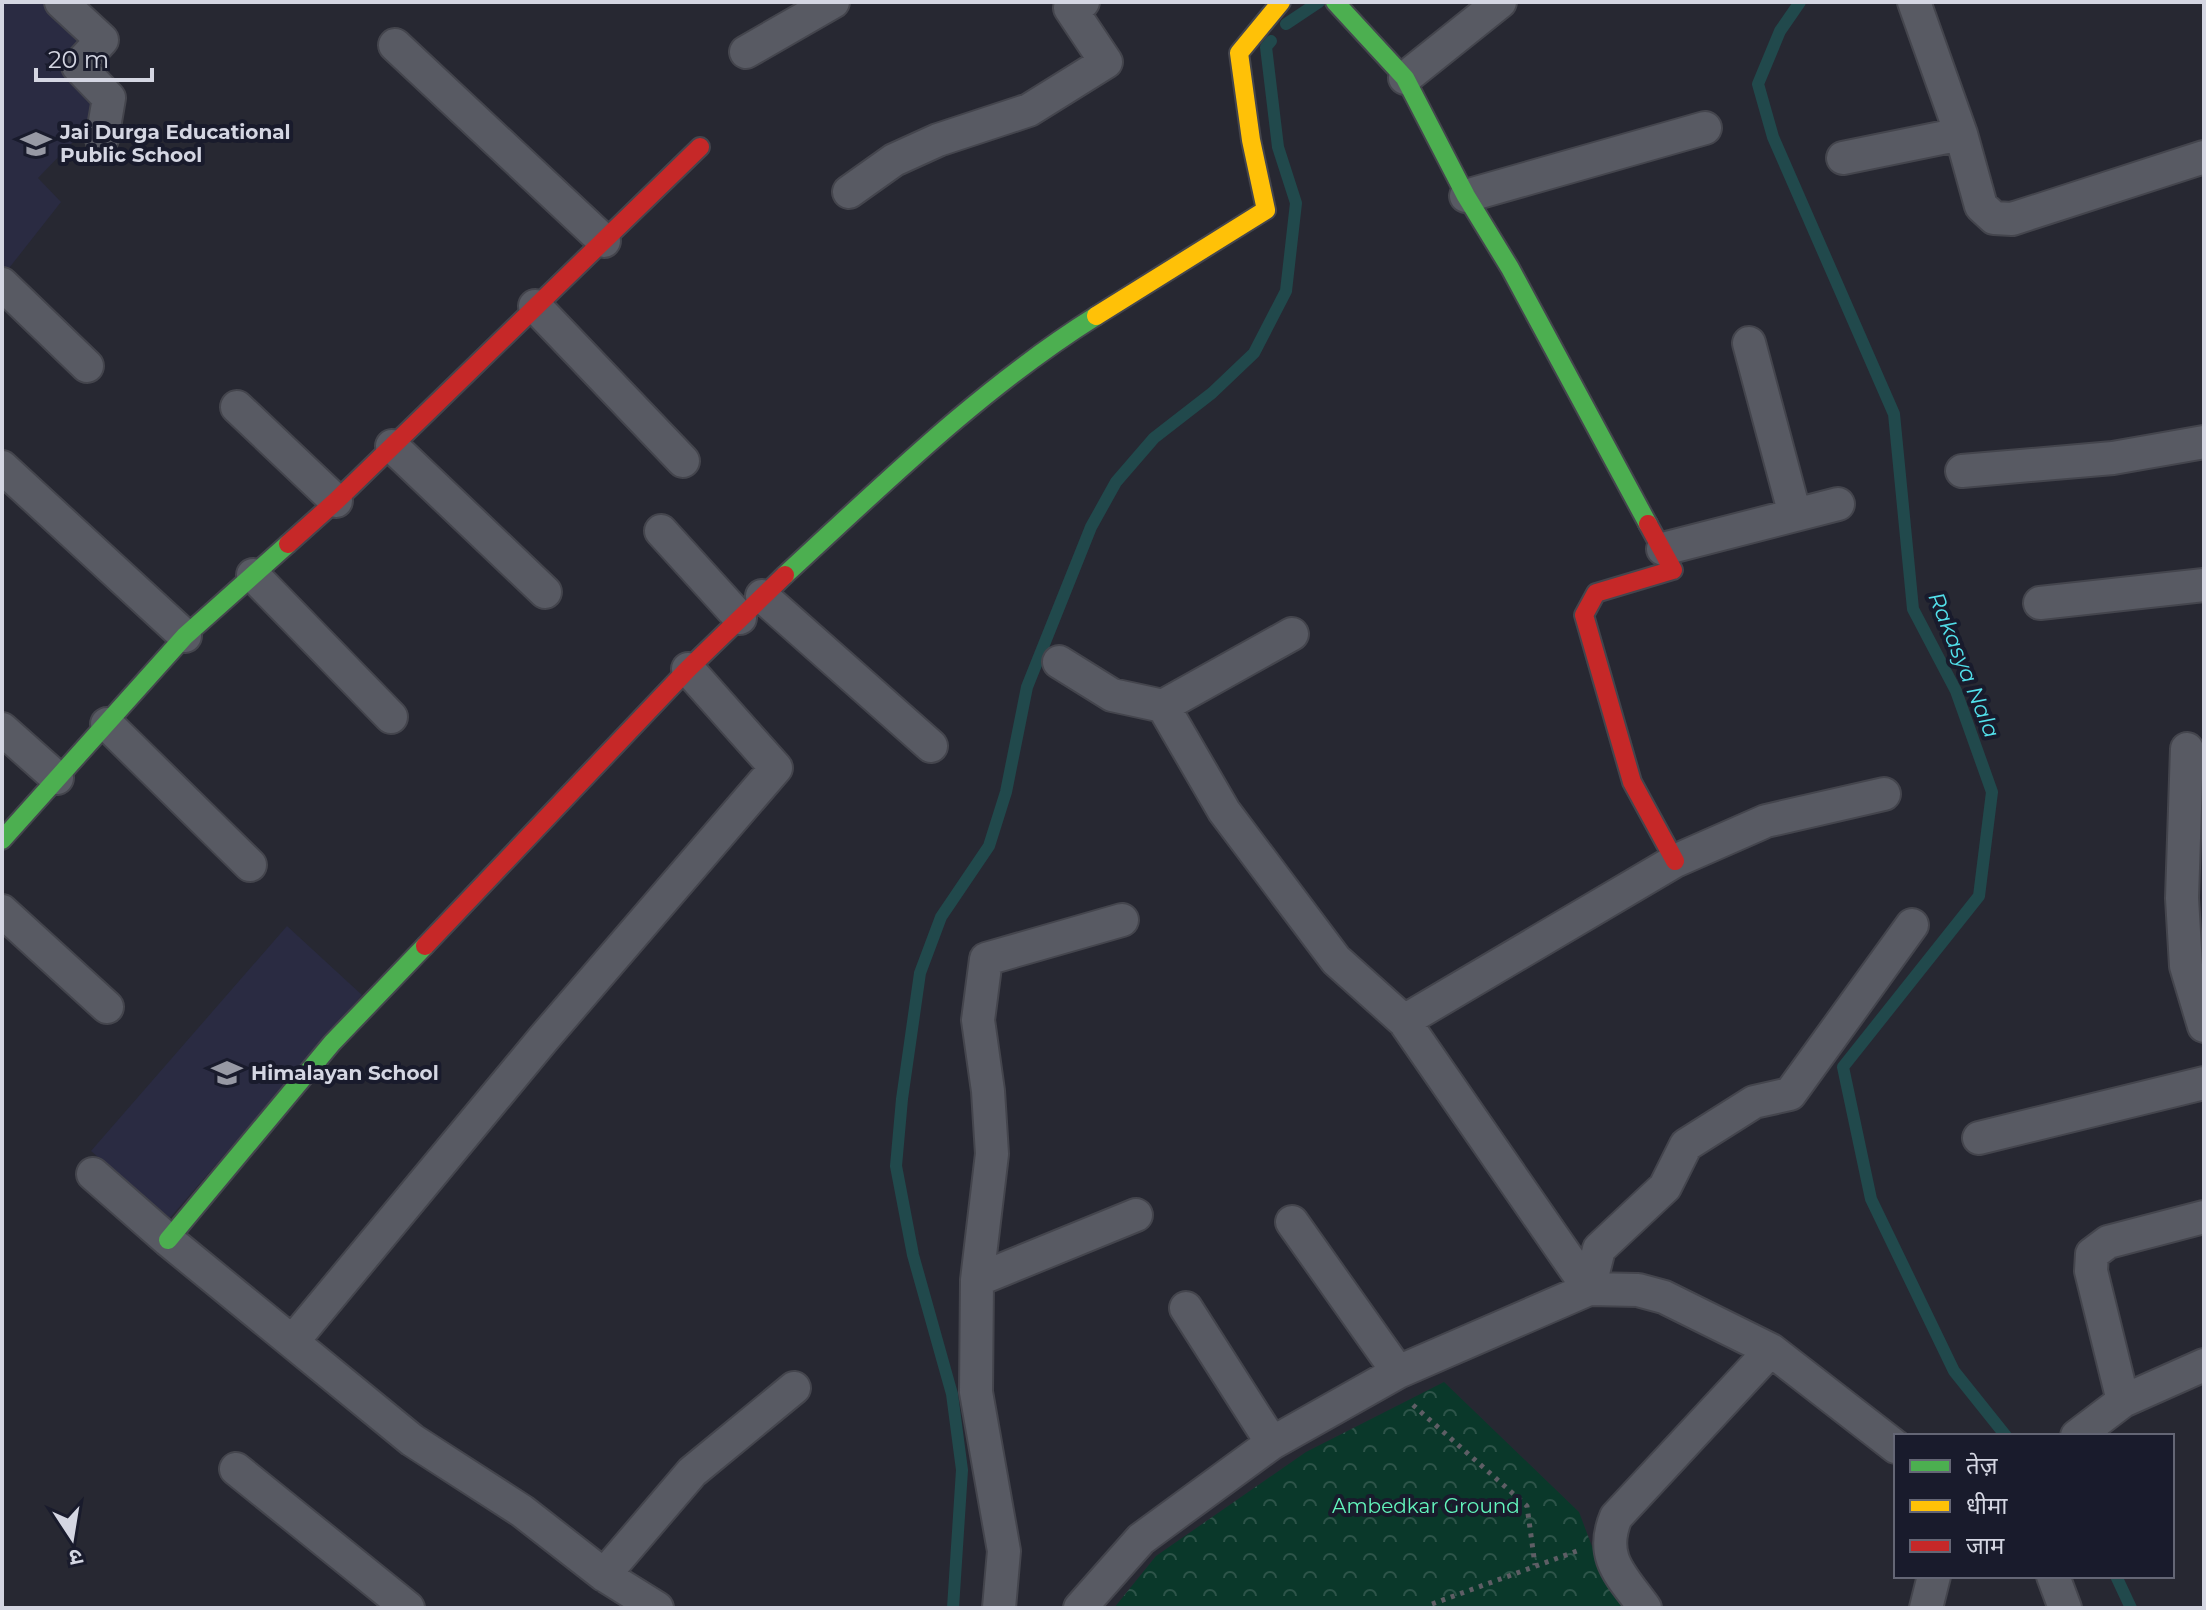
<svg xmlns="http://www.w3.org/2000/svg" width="2206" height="1610" font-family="Montserrat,'Noto Sans Devanagari',sans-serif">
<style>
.built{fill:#2a2b42}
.park{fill:url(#park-crowns)}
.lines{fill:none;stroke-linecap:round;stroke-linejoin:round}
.stream{stroke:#21494c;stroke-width:12}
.street-casing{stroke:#44454d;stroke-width:36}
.fast-casing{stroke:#44454d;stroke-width:22}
.slow-casing{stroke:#44454d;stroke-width:22}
.jam-casing{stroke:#44454d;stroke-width:22}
.path{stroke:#5e5e65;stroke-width:5;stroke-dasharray:4 6;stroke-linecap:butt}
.street{stroke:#585a63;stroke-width:32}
.fast{stroke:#4caf50;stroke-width:18}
.slow{stroke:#ffc107;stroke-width:18}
.jam{stroke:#c62828;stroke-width:18}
.labels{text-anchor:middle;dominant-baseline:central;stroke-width:8;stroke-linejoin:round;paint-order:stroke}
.poi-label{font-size:20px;font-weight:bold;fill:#d4d6e2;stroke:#191b2c;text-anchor:start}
.park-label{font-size:20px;fill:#63f6bd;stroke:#191b2c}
.water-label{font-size:22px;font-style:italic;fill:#52e0eb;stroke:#191b2c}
</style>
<defs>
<pattern id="park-crowns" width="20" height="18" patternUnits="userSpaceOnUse" patternTransform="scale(2)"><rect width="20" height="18" fill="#0a382a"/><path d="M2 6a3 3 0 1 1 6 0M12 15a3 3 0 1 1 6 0" fill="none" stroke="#2d5449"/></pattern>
</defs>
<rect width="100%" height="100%" fill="#272832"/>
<path class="built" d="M 2,2 L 43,2 L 90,43 L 103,111 L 38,178 L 61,202 L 6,272 L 2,268 Z
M 287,926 L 362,995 L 170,1218 L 91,1151 Z"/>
<path class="park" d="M 1444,1382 L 1579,1512 L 1599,1565 L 1624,1608 L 1114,1608 L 1156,1556 L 1306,1452 Z"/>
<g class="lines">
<path class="stream" d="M 1800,2 L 1780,31 L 1758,84 L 1773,137 L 1894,414 L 1913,609 L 1956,691 L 1992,792 L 1979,896 L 1843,1067 L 1871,1199 L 1954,1371 L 2006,1436
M 1286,24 L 1319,2
M 2116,1576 L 2131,1608
M 953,1608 L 962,1470 L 952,1394 L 913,1255 L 896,1166 L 902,1099 L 920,973 L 941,917 L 989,846 L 1006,792 L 1027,687 L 1091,527 L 1116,482 L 1154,438 L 1212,393 L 1254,353 L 1286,291 L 1296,203 L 1278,147 L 1266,47 L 1271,41"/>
<g class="street-casing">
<path id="street" d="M 61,2 L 102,40 L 78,66 L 109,98 L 102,139
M 1914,2 L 1961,134 L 1981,206 L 1994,218 L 2012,219 L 2204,157
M 395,45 L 604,241
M 746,52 L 833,2
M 1405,78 L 1500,2
M 1843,158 L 1961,134
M 849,192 L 894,160 L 938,140 L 1029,110 L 1106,62 L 1070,8 L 1083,2
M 1466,196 L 1705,128
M 2,284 L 87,366
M 535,306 L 683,461
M 1749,343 L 1795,515
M 237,407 L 336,501
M 392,446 L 545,592
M 2,467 L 185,636
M 1962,471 L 2113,458 L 2204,442
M 661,531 L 740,618
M 1663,549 L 1838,504
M 253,575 L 391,717
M 762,596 L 931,746
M 2040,603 L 2204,585
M 1059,662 L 1112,695 L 1163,706 L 1224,811 L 1336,960 L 1404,1021 L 1589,1289
M 1163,706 L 1292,634
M 107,724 L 250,865
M 2,729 L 57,778
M 2187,749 L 2182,898 L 2186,966 L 2204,1026
M 2,911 L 107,1007
M 1404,1021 L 1675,861 L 1766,821 L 1884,794
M 1979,1138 L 2204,1083
M 93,1174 L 168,1240 L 412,1440 L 522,1511 L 604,1575 L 657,1608
M 1292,1222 L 1398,1372
M 977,1280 L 1136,1215
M 1589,1289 L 1599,1249 L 1665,1187 L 1686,1145 L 1754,1102 L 1790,1094 L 1912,925
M 1186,1308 L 1272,1443
M 293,1341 L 544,1038 L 776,768 L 688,669
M 2123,1401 L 2091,1271 L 2092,1254 L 2108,1242 L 2204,1217
M 2077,1436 L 2123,1401 L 2204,1365
M 236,1469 L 408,1608
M 604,1575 L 692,1472 L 794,1388
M 2053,1576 L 2065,1608
M 999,1608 L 1004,1551 L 976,1392 L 977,1280 L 992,1154 L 988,1091 L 978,1020 L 986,959 L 1122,920
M 1080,1608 L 1141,1539 L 1272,1443 L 1398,1372 L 1589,1289 L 1638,1290 L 1664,1297 L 1771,1350 L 1896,1447
M 1645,1608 C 1622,1576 1599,1558 1616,1517 L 1771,1350
M 1926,1608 L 1934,1576"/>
</g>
<g class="fast-casing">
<path id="fast" d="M 1335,2 L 1405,78 L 1466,196 L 1510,268 L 1648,524
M 785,575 C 884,484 981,388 1096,316
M 2,840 L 185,636 L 288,544
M 168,1240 L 332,1043 L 425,946"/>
</g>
<g class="slow-casing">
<path id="slow" d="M 1096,316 L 1266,210 L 1251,140 L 1239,53 L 1281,2"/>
</g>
<g class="jam-casing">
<path id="jam" d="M 1648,524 L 1673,570 L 1596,593 L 1584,615 L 1632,782 L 1675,861
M 288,544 L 336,501 L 700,147
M 425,946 L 688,669 L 785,575"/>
</g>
<path class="path" d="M 1413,1405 L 1527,1506 L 1535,1565
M 1432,1604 L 1577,1551"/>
<use href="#street" class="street"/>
<use href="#fast" class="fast"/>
<use href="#slow" class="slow"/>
<use href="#jam" class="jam"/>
</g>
<defs>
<g id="school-bare" transform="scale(2.4)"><path d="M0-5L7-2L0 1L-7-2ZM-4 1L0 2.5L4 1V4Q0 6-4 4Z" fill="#9799a4" stroke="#191b2c" stroke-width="2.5" paint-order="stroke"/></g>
</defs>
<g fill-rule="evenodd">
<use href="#school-bare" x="36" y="144"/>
<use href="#school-bare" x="227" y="1073"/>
</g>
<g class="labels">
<g class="poi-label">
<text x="60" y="132">Jai Durga Educational<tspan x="60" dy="23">Public School</tspan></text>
<text x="251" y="1073">Himalayan School</text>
</g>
<g class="park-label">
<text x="1426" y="1506">Ambedkar Ground</text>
</g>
<g class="water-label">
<text transform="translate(1964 665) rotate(68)">Rakasya Nala</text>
</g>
</g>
<rect width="2206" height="1610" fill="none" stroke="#d4d6e2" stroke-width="8"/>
<rect x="1894" y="1434" width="280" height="144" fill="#191b2c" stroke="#646675" stroke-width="2"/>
<rect x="1910" y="1460" width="40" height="12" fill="#4caf50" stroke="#646675" stroke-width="2"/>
<text x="1966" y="1474" font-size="24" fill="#d4d6e2">तेज़</text>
<rect x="1910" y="1500" width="40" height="12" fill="#ffc107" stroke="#646675" stroke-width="2"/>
<text x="1966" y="1514" font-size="24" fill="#d4d6e2">धीमा</text>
<rect x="1910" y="1540" width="40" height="12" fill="#c62828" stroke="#646675" stroke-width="2"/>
<text x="1966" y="1554" font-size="24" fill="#d4d6e2">जाम</text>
<g transform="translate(72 1538) rotate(168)" stroke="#191b2c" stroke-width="6" paint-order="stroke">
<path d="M0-6L14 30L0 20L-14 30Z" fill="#d4d6e2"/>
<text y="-12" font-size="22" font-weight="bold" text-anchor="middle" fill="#d4d6e2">उ</text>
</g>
<path d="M36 68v12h116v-12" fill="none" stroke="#d4d6e2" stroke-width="4"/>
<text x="48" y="68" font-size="24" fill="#d4d6e2" stroke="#191b2c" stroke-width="6" paint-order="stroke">20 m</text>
</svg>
